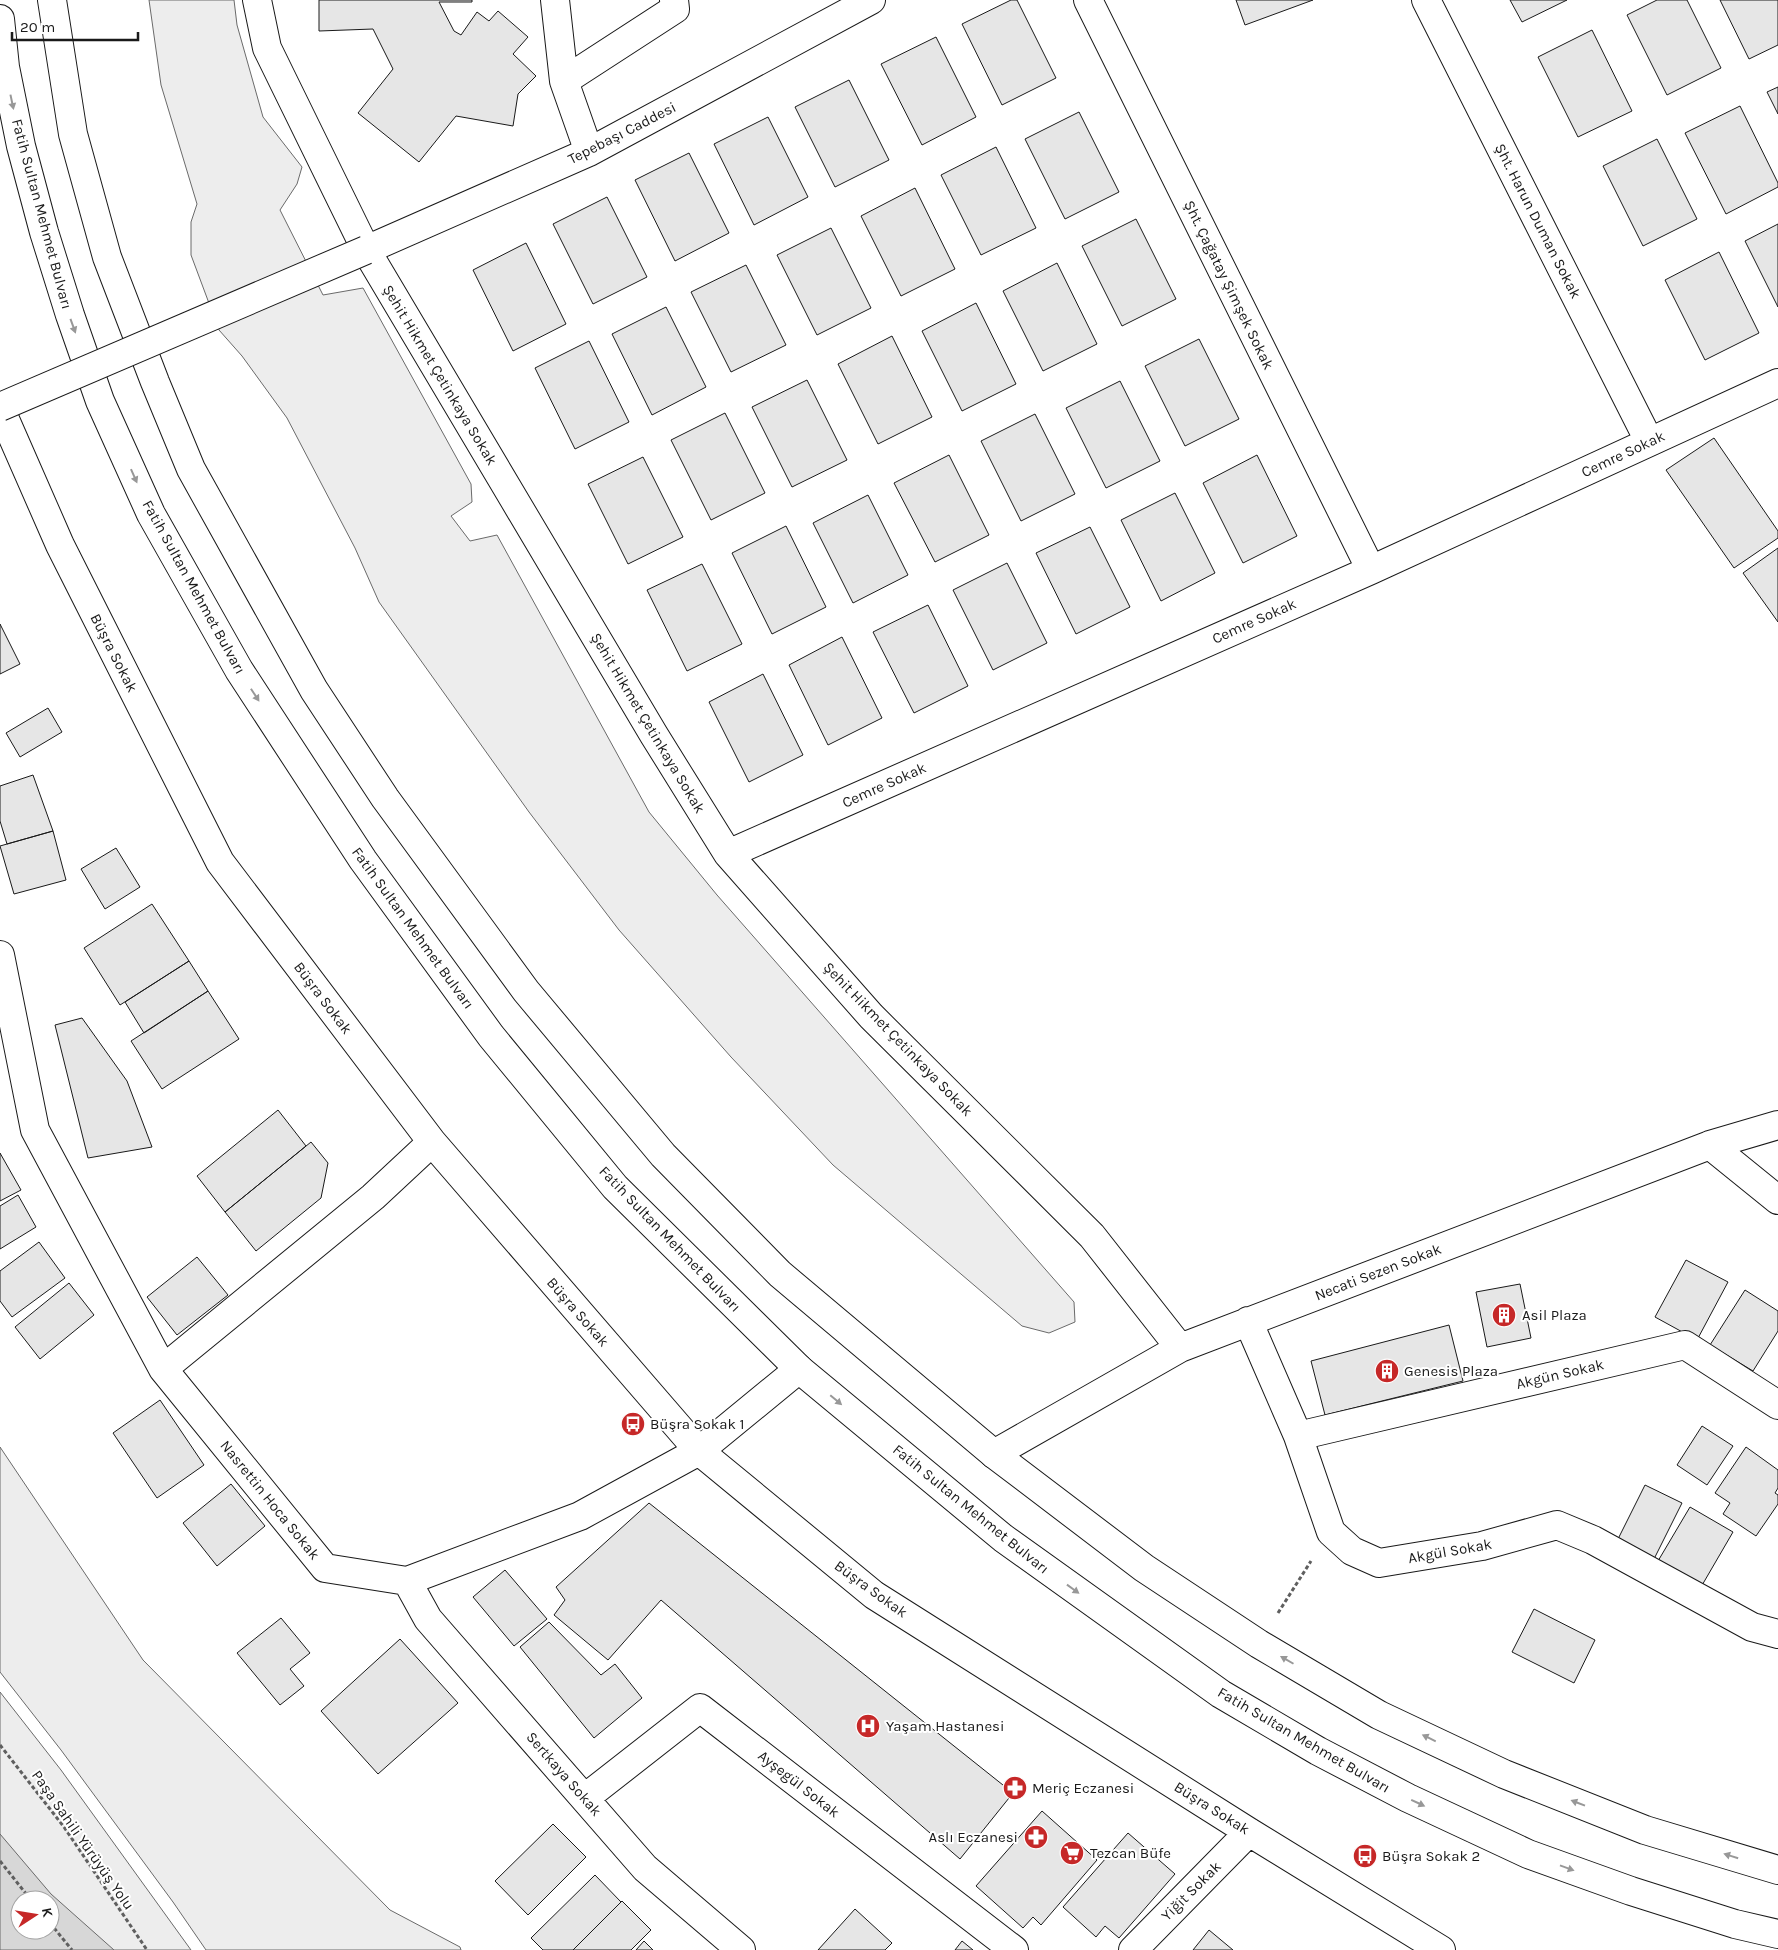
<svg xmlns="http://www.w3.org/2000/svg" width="1778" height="1950" font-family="Karla,sans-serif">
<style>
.built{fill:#ededed;stroke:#6a6a6a}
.water{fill:#d7d7d7;stroke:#6a6a6a;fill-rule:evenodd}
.building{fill:#e6e6e6;stroke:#1a1a1a}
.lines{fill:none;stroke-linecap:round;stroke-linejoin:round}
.minor-casing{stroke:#1a1a1a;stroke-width:30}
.major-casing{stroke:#1a1a1a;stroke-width:30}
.path{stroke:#5f5f5f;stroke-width:3;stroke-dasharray:4 2.5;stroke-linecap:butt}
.minor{stroke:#fff;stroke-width:28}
.major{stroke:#fff;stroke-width:28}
.minor-bridge-casing{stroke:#1a1a1a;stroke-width:30;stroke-linecap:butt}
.minor-bridge{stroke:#fff;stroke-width:28}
.oneway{fill:#989898}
.labels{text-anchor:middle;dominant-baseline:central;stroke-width:4;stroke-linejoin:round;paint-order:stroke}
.street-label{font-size:15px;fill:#1a1a1a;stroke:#fff}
.poi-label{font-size:15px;fill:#1a1a1a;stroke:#fff;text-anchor:start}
</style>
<rect width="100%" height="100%" fill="#fff"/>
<path class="built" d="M 149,0 L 234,0 L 237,25 L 263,117 L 302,167 L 297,184 L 280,210 L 323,295 L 363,288 L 471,484 L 472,502 L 451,516 L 470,541 L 497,535 L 649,812 L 717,895 L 1074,1302 L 1075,1322 L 1049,1333 L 1022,1326 L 833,1165 L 731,1057 L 619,930 L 529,812 L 379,602 L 355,548 L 287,418 L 242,356 L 219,330 L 191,255 L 191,222 L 197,204 L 161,85 Z
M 0,1447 L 143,1660 L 390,1910 L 460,1947 L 461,1950 L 206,1950 L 173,1902 L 61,1750 L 0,1672 Z
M 0,1692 L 61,1770 L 191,1950 L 38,1950 L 50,1930 L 50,1900 L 0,1902 Z"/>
<path class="water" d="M 0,1834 L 51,1894 L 114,1950 L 0,1950 ZM 20,1900 L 50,1900 L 50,1930 L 20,1930 Z"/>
<path class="building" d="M 319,0 L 472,0 L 472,2 L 439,2 L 454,31 L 461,35 L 477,12 L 489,21 L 498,11 L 528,37 L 513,54 L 536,76 L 518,94 L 513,126 L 456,116 L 419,162 L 358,113 L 393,69 L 373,29 L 319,31 Z
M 1011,0 L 1017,0 L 1056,78 L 1002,105 L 962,24 Z
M 1236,0 L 1313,0 L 1245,25 Z
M 1510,0 L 1567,0 L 1522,22 Z
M 1657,0 L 1687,0 L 1721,68 L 1667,95 L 1627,15 Z
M 1720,0 L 1778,0 L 1778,45 L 1749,59 Z
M 1592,30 L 1632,111 L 1578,137 L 1538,57 Z
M 936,37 L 976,117 L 922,145 L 881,64 Z
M 849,80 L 889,160 L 835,187 L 795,107 Z
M 1778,87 L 1778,114 L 1767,92 Z
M 1740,106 L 1778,183 L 1778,187 L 1726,214 L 1685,133 Z
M 1079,112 L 1119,192 L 1065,219 L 1025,139 Z
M 768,117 L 808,197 L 754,225 L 714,144 Z
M 1657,139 L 1697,219 L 1643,246 L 1603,166 Z
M 996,147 L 1036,228 L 981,255 L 941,175 Z
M 689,153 L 729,233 L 675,261 L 635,180 Z
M 915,188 L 955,269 L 901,296 L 861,216 Z
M 607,197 L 647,277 L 593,304 L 553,224 Z
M 1136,219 L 1176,299 L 1122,326 L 1082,246 Z
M 1778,224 L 1778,307 L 1745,241 Z
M 831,228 L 871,308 L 817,335 L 777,255 Z
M 526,243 L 566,324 L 513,351 L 473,270 Z
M 1719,252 L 1759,333 L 1705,360 L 1665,280 Z
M 1057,263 L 1097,344 L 1043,371 L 1003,291 Z
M 746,265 L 786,345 L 731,372 L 691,292 Z
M 976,303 L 1016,384 L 962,411 L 922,331 Z
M 666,307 L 706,387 L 652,415 L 612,334 Z
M 892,336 L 932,417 L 878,444 L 838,364 Z
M 1199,339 L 1239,419 L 1185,446 L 1145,366 Z
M 589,341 L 629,422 L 575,449 L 535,368 Z
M 807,380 L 847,460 L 792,487 L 752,407 Z
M 1120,381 L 1160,461 L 1106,488 L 1066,408 Z
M 725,413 L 765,493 L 711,520 L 671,440 Z
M 1035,414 L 1075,494 L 1021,521 L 981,441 Z
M 1714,438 L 1778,531 L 1778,538 L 1734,568 L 1666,470 Z
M 949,455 L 989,535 L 935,562 L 894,483 Z
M 1257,455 L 1297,536 L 1243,563 L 1203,483 Z
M 643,457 L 683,537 L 628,564 L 588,484 Z
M 1175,493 L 1215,573 L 1161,601 L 1121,520 Z
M 868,495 L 908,575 L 853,603 L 813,523 Z
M 786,526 L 826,607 L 772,634 L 732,553 Z
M 1090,527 L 1130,607 L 1076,634 L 1036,553 Z
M 1778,548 L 1778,622 L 1743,573 Z
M 1007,563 L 1047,643 L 993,670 L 953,590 Z
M 702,564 L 742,644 L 687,671 L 647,590 Z
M 928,605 L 968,686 L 914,713 L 873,632 Z
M 0,624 L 20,664 L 0,674 Z
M 842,637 L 882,718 L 828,745 L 789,665 Z
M 763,674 L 803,755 L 749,782 L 709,702 Z
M 48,708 L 62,732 L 20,757 L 6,733 Z
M 33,775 L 53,831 L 7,844 L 0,821 L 0,786 Z
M 53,831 L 66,880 L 14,894 L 0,846 Z
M 116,848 L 140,887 L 105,909 L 81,869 Z
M 152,904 L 189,961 L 120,1005 L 84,948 Z
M 189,961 L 208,991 L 144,1033 L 125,1002 Z
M 208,991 L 239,1039 L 162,1089 L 131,1041 Z
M 82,1018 L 127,1081 L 152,1147 L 88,1158 L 55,1025 Z
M 278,1110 L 306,1146 L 225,1212 L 197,1176 Z
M 311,1142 L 328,1163 L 321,1198 L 256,1251 L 225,1212 Z
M 0,1153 L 21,1190 L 0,1201 Z
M 18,1195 L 36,1227 L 0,1249 L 0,1206 Z
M 39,1242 L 65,1278 L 12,1317 L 0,1301 L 0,1271 Z
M 197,1257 L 228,1295 L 177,1335 L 147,1297 Z
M 1686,1260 L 1728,1282 L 1697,1340 L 1655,1317 Z
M 69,1283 L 94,1315 L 40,1359 L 15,1327 Z
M 1520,1284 L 1531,1338 L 1487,1347 L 1476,1292 Z
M 1745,1290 L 1778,1311 L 1778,1331 L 1753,1371 L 1710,1345 Z
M 1449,1325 L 1463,1381 L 1325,1415 L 1311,1361 Z
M 160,1400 L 204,1465 L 157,1498 L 113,1433 Z
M 1702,1426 L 1733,1446 L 1707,1485 L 1677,1465 Z
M 1746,1447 L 1778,1470 L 1778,1488 L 1775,1493 L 1778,1495 L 1778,1504 L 1756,1536 L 1723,1514 L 1730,1503 L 1715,1493 Z
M 231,1484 L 265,1526 L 217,1566 L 183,1523 Z
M 1645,1485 L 1682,1503 L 1653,1561 L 1616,1543 Z
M 649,1503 L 1013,1793 L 960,1859 L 661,1600 L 608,1660 L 554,1615 L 565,1600 L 556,1587 Z
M 1690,1507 L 1733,1532 L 1701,1587 L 1658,1561 Z
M 505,1570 L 547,1619 L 514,1646 L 473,1597 Z
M 1534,1609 L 1595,1640 L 1574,1683 L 1512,1652 Z
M 281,1618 L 310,1653 L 290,1669 L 304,1686 L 280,1705 L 237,1653 Z
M 549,1622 L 601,1675 L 615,1664 L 642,1698 L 594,1738 L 520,1647 Z
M 400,1639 L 458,1703 L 378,1774 L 321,1711 Z
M 1042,1811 L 1097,1860 L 1041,1925 L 1033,1917 L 1023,1928 L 976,1886 Z
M 553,1824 L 586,1857 L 528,1915 L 495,1881 Z
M 1128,1833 L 1175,1874 L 1119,1938 L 1105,1926 L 1096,1937 L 1063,1907 Z
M 595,1875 L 621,1902 L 573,1950 L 543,1950 L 531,1938 Z
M 622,1901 L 651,1930 L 631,1950 L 573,1950 Z
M 855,1909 L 892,1943 L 885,1950 L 818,1950 Z
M 1209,1930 L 1233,1950 L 1193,1950 Z
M 644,1941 L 653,1950 L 636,1950 Z
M 962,1941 L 973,1950 L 955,1950 Z"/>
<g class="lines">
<g class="minor-casing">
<path id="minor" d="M 257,0 L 267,48 L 366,250 L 654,735 L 728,854 L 871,1016 L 1092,1236 L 1180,1348
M 555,0 L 564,81 L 589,152
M 1088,0 L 1371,570
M 1426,0 L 1649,441
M 564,81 L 675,9 L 674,0
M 366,250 L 589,152 L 871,0
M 0,408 L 60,545 L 220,862 L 432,1142 L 699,1451 L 874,1595 L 1249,1832 L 1441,1950
M 728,854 L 1371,570 L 1778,383
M 0,955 L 35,1130 L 163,1369 L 325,1568 L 407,1581 L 580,1516 L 699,1451 L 799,1369
M 1710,1145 L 1778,1200
M 1248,1321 L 1298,1436 L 1331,1532 L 1352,1551 L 1379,1563 L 1482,1546 L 1557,1525 L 1593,1540 L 1752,1627 L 1778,1634
M 163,1369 L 373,1197 L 432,1142
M 1298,1436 L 1685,1345 L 1778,1405
M 994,1454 L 1180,1348 L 1710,1145 L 1778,1125
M 407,1581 L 428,1619 L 645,1868 L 741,1950
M 585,1798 L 700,1708 L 1014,1950
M 1133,1950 L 1249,1832"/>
</g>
<g class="major-casing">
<path id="major" d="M 52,0 L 73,134 L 107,257 L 155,382 L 191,469 L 314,690 L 385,798 L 526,991 L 663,1155 L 780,1274 L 994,1454 L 1144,1568 L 1259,1644 L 1379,1715 L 1504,1774 L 1645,1830 L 1778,1870
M 0,19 L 5,67 L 21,146 L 44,232 L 70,315 L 100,401 L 151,514 L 239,670 L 363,860 L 491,1036 L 615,1187 L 799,1369 L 1003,1538 L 1221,1694 L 1318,1751 L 1408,1798 L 1528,1854 L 1631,1891 L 1735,1924 L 1778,1934"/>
</g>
<path class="path" d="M 1278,1613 L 1311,1561
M 0,1745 L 64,1827 L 147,1950
M 0,1861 L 31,1900
M 50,1923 L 72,1950"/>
<use href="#minor" class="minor"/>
<use href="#major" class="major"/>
<g class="minor-bridge-casing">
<path id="minor-bridge" d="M 0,407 L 366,250"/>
</g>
<use href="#minor-bridge" class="minor-bridge"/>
</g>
<defs><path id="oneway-solid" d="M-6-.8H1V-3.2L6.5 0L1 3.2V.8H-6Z" transform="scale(1.25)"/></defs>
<g class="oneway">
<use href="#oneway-solid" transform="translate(12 102) rotate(78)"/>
<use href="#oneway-solid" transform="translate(73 326) rotate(70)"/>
<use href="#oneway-solid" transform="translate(134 476) rotate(66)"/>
<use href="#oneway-solid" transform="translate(255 695) rotate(57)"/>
<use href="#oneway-solid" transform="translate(836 1400) rotate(40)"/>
<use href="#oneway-solid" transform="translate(1073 1589) rotate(36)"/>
<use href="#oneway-solid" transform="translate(1287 1660) rotate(-150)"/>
<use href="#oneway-solid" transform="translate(1429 1738) rotate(-154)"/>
<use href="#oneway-solid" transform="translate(1418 1803) rotate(25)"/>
<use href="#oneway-solid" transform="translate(1578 1803) rotate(-159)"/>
<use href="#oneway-solid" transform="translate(1731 1856) rotate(-163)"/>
<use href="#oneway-solid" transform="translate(1567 1868) rotate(20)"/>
</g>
<defs>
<g id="building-disc" transform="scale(1.25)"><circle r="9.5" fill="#c62828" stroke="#fff"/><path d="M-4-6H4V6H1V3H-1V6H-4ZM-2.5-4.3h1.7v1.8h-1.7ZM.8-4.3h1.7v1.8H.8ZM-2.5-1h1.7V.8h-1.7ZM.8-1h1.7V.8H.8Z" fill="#fff"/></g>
<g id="bus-disc" transform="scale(1.25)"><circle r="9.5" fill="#c62828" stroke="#fff"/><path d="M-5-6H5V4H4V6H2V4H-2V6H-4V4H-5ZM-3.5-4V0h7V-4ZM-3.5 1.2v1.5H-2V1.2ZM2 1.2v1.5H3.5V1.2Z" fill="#fff"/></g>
<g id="hospital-disc" transform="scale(1.25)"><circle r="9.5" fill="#c62828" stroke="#fff"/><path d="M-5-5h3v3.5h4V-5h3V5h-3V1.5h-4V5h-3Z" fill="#fff"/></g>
<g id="pharmacy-disc" transform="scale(1.25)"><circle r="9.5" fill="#c62828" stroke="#fff"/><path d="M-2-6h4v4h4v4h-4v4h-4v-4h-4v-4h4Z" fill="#fff"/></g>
<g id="supermarket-disc" transform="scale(1.25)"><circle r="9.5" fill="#c62828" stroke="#fff"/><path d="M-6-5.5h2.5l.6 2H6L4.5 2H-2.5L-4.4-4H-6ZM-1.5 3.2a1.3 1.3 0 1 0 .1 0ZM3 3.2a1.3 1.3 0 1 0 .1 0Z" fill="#fff"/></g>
</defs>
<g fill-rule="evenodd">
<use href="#building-disc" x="1504" y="1315"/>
<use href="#building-disc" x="1387" y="1371"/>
<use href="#bus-disc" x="633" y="1424"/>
<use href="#hospital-disc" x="868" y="1726"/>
<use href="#pharmacy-disc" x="1015" y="1788"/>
<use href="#pharmacy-disc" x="1036" y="1837"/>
<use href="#supermarket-disc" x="1072" y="1853"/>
<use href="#bus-disc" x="1365" y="1856"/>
</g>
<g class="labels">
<g class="street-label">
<text transform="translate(622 133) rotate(-27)">Tepebaşı Caddesi</text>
<text transform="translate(42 214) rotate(75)">Fatih Sultan Mehmet Bulvarı</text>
<text transform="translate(1538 221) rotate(63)">Şht. Harun Duman Sokak</text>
<text transform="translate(1229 285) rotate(64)">Şht. Çağatay Şimşek Sokak</text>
<text transform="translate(440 375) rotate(59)">Şehit Hikmet Çetinkaya Sokak</text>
<text transform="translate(1623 454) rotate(-25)">Cemre Sokak</text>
<text transform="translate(194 587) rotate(61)">Fatih Sultan Mehmet Bulvarı</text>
<text transform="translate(1254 621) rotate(-24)">Cemre Sokak</text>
<text transform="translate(114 653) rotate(63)">Büşra Sokak</text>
<text transform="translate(648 723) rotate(59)">Şehit Hikmet Çetinkaya Sokak</text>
<text transform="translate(884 785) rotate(-24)">Cemre Sokak</text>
<text transform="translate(413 928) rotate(54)">Fatih Sultan Mehmet Bulvarı</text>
<text transform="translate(323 998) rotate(53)">Büşra Sokak</text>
<text transform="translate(898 1039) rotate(46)">Şehit Hikmet Çetinkaya Sokak</text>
<text transform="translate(670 1239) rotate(46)">Fatih Sultan Mehmet Bulvarı</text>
<text transform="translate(1378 1272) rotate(-21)">Necati Sezen Sokak</text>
<text transform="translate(578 1312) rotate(49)">Büşra Sokak</text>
<text transform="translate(1560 1374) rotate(-13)">Akgün Sokak</text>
<text transform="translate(270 1500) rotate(51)">Nasrettin Hoca Sokak</text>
<text transform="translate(971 1509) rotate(39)">Fatih Sultan Mehmet Bulvarı</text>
<text transform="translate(1450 1551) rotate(-10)">Akgül Sokak</text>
<text transform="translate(871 1589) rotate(36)">Büşra Sokak</text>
<text transform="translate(1304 1740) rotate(30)">Fatih Sultan Mehmet Bulvarı</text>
<text transform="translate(564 1774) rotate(49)">Sertkaya Sokak</text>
<text transform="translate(799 1784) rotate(38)">Ayşegül Sokak</text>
<text transform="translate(1212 1808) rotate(32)">Büşra Sokak</text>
<text transform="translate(83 1840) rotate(55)">Paşa Sahili Yürüyüş Yolu</text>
<text transform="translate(1191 1891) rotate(-45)">Yiğit Sokak</text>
</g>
<g class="poi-label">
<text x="1522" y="1315">Asil Plaza</text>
<text x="1404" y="1371">Genesis Plaza</text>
<text x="650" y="1424">Büşra Sokak 1</text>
<text x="886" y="1726">Yaşam Hastanesi</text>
<text x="1032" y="1788">Meriç Eczanesi</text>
<text x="1018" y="1837" text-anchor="end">Aslı Eczanesi</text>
<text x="1090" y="1853">Tezcan Büfe</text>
<text x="1382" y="1856">Büşra Sokak 2</text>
</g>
</g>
<g transform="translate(35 1915) rotate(78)"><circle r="24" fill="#ffffff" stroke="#a3a3a3"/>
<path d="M0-4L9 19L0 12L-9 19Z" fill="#c62828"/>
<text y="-8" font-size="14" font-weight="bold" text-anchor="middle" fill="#1a1a1a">K</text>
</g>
<path d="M12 32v8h126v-8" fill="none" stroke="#1a1a1a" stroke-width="2.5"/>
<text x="20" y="32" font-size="15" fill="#1a1a1a" stroke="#ffffff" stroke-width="4" paint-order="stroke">20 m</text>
</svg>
